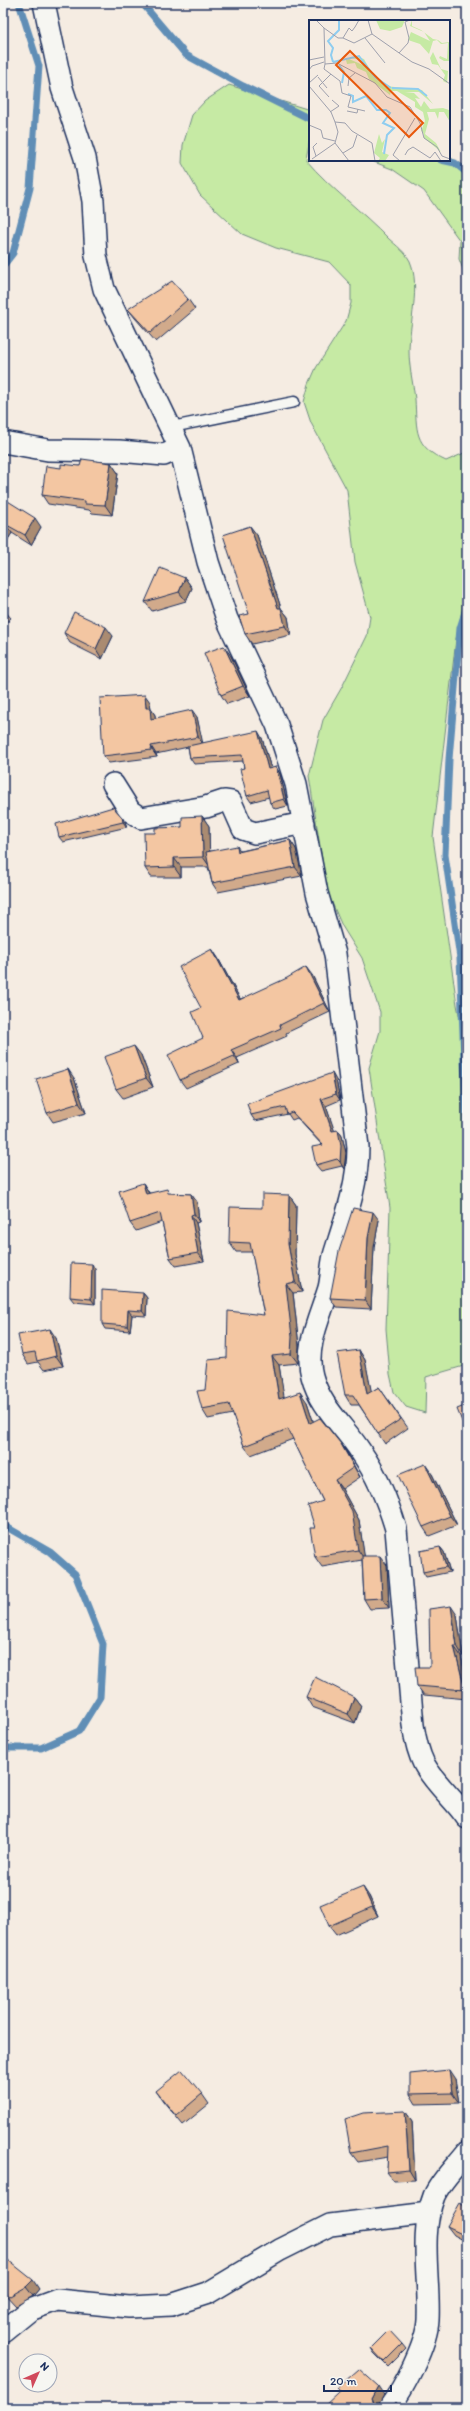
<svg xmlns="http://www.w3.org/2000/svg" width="470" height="2411" font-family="Itim,sans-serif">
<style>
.green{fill:#c6eaa4;stroke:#708c81}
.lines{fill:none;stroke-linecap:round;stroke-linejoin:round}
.stream{stroke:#618eb6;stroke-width:7}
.service-casing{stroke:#1b2f5e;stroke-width:13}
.minor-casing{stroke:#1b2f5e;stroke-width:24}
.service{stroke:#f6f6f2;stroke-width:10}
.minor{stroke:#f6f6f2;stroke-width:21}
.wall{fill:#d1aa8b;stroke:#1b2f5e}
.shaded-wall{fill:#aa8b71;stroke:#1b2f5e}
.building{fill:#f3c6a2;stroke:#1b2f5e}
.inset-river{fill:none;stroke:#8fcdf0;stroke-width:2}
.inset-road{fill:none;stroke:#9ea0ad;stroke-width:1}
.view{fill:#e8590c;fill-opacity:0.15;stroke:#e8590c;stroke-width:2}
.inset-edge{fill:none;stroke:#1b2f5e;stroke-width:2}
</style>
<rect width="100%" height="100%" fill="#f5ece2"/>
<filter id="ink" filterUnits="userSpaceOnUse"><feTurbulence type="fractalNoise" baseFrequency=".025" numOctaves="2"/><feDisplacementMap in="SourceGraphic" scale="8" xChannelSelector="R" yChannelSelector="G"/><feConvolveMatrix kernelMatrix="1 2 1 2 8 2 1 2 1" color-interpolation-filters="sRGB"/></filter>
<g filter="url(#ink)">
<path class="green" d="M 229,85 L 310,110 L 310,137 L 306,160 C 331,189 362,211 389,239 C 396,245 406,253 410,261 C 421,287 409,324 409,351 C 409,367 413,383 415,399 C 417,430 413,446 446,461 L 462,454 L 467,450 L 467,587 L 456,639 L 433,837 L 457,1005 L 467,1052 L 467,1365 L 426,1377 L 425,1413 L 406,1407 L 394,1392 L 390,1374 L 386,1329 L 390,1208 L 369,1068 L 380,1031 L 380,1012 L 362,958 L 342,926 L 327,891 L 309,776 L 323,720 L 342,687 L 367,636 L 370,617 L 355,562 L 347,490 L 311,423 L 304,402 L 309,384 L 316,368 L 346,321 L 351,303 L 351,285 L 329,262 L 276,248 L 242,234 L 200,195 L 182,163 L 183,145 L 192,115 L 205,101 Z
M 449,157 L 467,167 L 467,280 L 459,259 L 460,241 L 424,191 L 392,169 L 369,160 L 449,160 Z"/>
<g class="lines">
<path class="stream" d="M 142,3 L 186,55 L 243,86 L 310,119
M 441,160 L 455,163 L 467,173
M 3,266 L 13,253 L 30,188 L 39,66 L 19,3
M 467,606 L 460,628 L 449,759 L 445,855 L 460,958 L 467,1136
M 3,1525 L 50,1552 L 75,1574 L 103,1644 L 100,1697 L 79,1731 L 41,1748 L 3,1748"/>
<g class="service-casing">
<path id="service" d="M 172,427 L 294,402"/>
</g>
<g class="minor-casing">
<path id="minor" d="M 44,3 L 62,88 L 85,158 L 93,201 L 96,256 L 104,289 L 180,448 L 208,562 L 227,619 L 277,725 L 296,784 L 317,893 L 335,954 L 358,1147 C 358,1184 346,1217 335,1252 C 331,1264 332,1276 329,1288 C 321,1315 304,1347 312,1376 C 320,1407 345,1427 361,1452 C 377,1475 388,1502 396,1529 L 413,1725 C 415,1738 418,1752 424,1764 C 435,1784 454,1799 467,1818
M 3,442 L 48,450 L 119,451 L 164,455 L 180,448
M 113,784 L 130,811 L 141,818 L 206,807 L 224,801 L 231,802 L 243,829 L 255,833 L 304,823
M 3,2332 L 30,2310 L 57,2300 L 129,2307 L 171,2305 L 208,2293 L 280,2250 L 330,2225 L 429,2213
M 389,2408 C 404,2388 427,2344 428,2320 C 430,2280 419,2234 434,2196 C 441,2180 457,2165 467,2152"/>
</g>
<use href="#service" class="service"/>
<use href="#minor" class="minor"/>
</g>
<path class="wall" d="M 188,299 L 195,309 L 156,342 L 135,318 L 128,309 Z
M 111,463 L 118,473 L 112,515 L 92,513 L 89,510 L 48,504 L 42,495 L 61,468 Z
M 3,498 L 41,527 L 31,545 L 12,533 L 3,547 Z
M 257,535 L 281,608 L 288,617 L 291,635 L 252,644 L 245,634 L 249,614 Z
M 185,578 L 192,588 L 186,601 L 152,611 L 145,602 Z
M 3,609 L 11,618 L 3,625 Z
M 64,633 L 113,636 L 102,659 L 70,643 Z
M 231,656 L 250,696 L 227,704 L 221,695 Z
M 150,702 L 151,709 L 155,715 L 155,718 L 197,717 L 202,743 L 262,738 L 271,769 L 276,767 L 280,774 L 288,806 L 275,809 L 270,803 L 269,797 L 251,802 L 247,796 L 243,761 L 194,764 L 190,758 L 188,747 L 156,754 L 157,757 L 109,763 L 103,756 Z
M 202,816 L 209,826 L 209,851 L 241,851 L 290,840 L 296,849 L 302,876 L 218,892 L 212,883 L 208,867 L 181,867 L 181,877 L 151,877 L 145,868 L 155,833 L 182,827 Z
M 122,817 L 125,822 L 127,827 L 63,842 L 59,837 Z
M 212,949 L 218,958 L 240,999 L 312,975 L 330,1012 L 286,1033 L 287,1036 L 237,1058 L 239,1064 L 186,1088 L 180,1080 L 203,1038 L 201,1008 Z
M 141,1055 L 153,1087 L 123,1098 L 116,1089 Z
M 74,1078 L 86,1113 L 53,1122 L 47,1113 Z
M 336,1080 L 340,1100 L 326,1106 L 334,1131 L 338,1130 L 342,1136 L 346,1153 L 344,1169 L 342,1166 L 321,1171 L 316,1165 L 322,1145 L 297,1118 L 292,1120 L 288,1114 L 255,1121 L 251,1115 Z
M 143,1183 L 148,1191 L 149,1193 L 191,1194 L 197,1202 L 199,1222 L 196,1223 L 204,1261 L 176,1266 L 170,1258 L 162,1222 L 136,1231 L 130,1223 Z
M 289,1195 L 296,1205 L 295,1254 L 302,1292 L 293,1293 L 299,1346 L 298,1363 L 279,1365 L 284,1398 L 307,1402 L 313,1421 L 341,1444 L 347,1453 L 360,1477 L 342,1489 L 359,1520 L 364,1556 L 387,1565 L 389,1608 L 370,1609 L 364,1599 L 362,1560 L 322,1567 L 315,1557 L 315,1528 L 323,1501 L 293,1439 L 251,1455 L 244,1446 L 233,1414 L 208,1419 L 202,1409 L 205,1390 L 227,1358 L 264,1315 L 252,1252 L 236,1252 L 229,1242 L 262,1208 Z
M 379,1220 L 374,1247 L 371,1309 L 336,1307 L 330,1298 Z
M 95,1269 L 95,1304 L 74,1302 L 70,1297 Z
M 143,1293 L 147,1298 L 146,1316 L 132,1315 L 130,1331 L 105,1329 L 102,1324 Z
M 56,1338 L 63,1366 L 44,1370 L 38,1362 L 28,1364 L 22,1354 Z
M 359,1350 L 365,1360 L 371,1392 L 379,1387 L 408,1428 L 385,1444 L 359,1405 L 351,1405 L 345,1395 Z
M 432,1474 L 457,1525 L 429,1536 L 423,1527 Z
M 440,1547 L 444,1552 L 450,1572 L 426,1577 L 423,1572 Z
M 457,1615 L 463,1656 L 461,1656 L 467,1682 L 467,1699 L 424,1695 L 417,1686 L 430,1667 Z
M 306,1697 L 354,1697 L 361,1706 L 355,1723 L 312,1707 Z
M 369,1896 L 378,1916 L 336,1935 L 329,1926 Z
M 455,2079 L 459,2103 L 416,2104 L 410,2094 Z
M 156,2091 L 202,2094 L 209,2104 L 183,2125 L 163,2101 Z
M 405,2111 L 412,2121 L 415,2180 L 394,2181 L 387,2172 L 388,2157 L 358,2162 L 351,2153 Z
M 467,2208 L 467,2242 L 454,2235 L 447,2226 Z
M 3,2265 L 39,2289 L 33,2296 L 16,2306 L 3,2292 Z
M 402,2344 L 406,2349 L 388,2367 L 374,2353 L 371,2348 Z
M 384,2395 L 377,2407 L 377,2408 L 322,2408 Z"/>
<path class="shaded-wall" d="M 111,463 L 118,473 L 112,515 L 105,505 Z
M 35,518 L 41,527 L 31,545 L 25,535 Z
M 5,524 L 12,533 L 3,547 L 3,527 Z
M 250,526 L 257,535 L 281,608 L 288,617 L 291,635 L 285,626 L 278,608 Z
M 185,578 L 192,588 L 186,601 L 179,592 Z
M 106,627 L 113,636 L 102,659 L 96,649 Z
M 224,646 L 231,656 L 250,696 L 243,686 Z
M 145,695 L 150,702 L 151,709 L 155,715 L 156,726 L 151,719 L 146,708 Z
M 192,710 L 197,717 L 203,744 L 198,737 Z
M 258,731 L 262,738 L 273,776 L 268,769 Z
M 151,746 L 156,754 L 157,757 L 152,750 Z
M 276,767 L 280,774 L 288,806 L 284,799 Z
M 202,816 L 209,826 L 210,867 L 203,857 Z
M 122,817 L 125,822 L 127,827 L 123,822 Z
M 290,840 L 296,849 L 302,876 L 295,867 Z
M 237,846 L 243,855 L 238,852 Z
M 174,858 L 181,867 L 181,877 L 174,867 Z
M 212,949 L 218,958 L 245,1008 L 239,1000 Z
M 306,967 L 312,975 L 330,1012 L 324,1003 Z
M 134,1046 L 141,1055 L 153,1087 L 146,1078 Z
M 231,1050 L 237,1058 L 239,1064 L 234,1056 Z
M 68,1069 L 74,1078 L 86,1113 L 79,1103 Z
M 332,1073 L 336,1080 L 340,1100 L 336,1094 Z
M 321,1099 L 326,1106 L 337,1138 L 332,1131 Z
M 338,1130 L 342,1136 L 346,1153 L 344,1169 L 340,1162 Z
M 143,1183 L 148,1191 L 152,1202 L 146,1194 Z
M 191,1194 L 197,1202 L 199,1222 L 194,1214 Z
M 289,1195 L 296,1205 L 295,1254 L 302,1292 L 295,1282 L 288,1244 Z
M 373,1212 L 379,1220 L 374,1247 L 371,1309 L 365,1300 L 368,1238 Z
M 191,1215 L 196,1223 L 204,1261 L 198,1253 Z
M 92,1264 L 95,1269 L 95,1304 L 91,1299 Z
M 286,1284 L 293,1293 L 299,1346 L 298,1363 L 291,1354 Z
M 143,1293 L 147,1298 L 146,1316 L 142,1311 Z
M 128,1310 L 132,1315 L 130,1331 L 127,1326 Z
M 50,1329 L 56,1338 L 63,1366 L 56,1356 Z
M 359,1350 L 365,1360 L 374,1404 L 367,1394 Z
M 272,1356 L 279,1365 L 286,1409 L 279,1399 Z
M 300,1392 L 307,1402 L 317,1433 L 310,1423 Z
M 341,1444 L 347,1453 L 360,1477 L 354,1467 Z
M 425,1464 L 432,1474 L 457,1525 L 450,1516 Z
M 335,1480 L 342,1489 L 359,1520 L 365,1560 L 358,1550 Z
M 440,1547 L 444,1552 L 450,1572 L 446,1567 Z
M 380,1556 L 387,1565 L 389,1608 L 382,1598 Z
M 451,1606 L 457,1615 L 463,1656 L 457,1646 Z
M 454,1646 L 461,1656 L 467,1682 L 467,1694 L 465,1690 Z
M 354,1697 L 361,1706 L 355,1723 L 348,1714 Z
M 363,1887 L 369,1896 L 378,1916 L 372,1907 Z
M 449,2070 L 455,2079 L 459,2103 L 452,2093 Z
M 405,2111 L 412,2121 L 415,2180 L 409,2170 Z
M 33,2280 L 39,2289 L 33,2296 L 26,2287 Z
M 378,2386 L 384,2395 L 377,2407 L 377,2408 L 375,2408 L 371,2399 Z"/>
<path class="building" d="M 172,281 L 188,299 L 150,333 L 128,309 Z
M 82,459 L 111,463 L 105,505 L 85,504 L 85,501 L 42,495 L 46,466 L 61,468 L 61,464 L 80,466 Z
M 3,498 L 35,518 L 25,535 L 5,524 L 3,527 Z
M 250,526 L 278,608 L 281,608 L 285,626 L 245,634 L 239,616 L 249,614 L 223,535 Z
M 160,568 L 185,578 L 179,592 L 145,602 Z
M 3,609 L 7,613 L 3,617 Z
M 74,612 L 106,627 L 96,649 L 64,633 Z
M 224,646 L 243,686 L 221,695 L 204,653 Z
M 145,695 L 146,708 L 150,708 L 151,719 L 192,710 L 198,737 L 151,746 L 152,750 L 103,756 L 100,698 Z
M 258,731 L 268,769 L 276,767 L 284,799 L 270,803 L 267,790 L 247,796 L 240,769 L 244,768 L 242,755 L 190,758 L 188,746 Z
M 113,807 L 122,817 L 123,822 L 59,837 L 56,824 Z
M 202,816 L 203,857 L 174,858 L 174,867 L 145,868 L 144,833 L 155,833 L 155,828 L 182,827 L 182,817 Z
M 290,840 L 295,867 L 212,883 L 206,852 L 237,846 L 238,852 Z
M 212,949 L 239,1000 L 287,978 L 306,967 L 324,1003 L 280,1025 L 281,1028 L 231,1050 L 234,1056 L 180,1080 L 168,1055 L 203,1038 L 192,1012 L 201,1008 L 179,967 Z
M 134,1046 L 146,1078 L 116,1089 L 104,1057 Z
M 68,1069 L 79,1103 L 47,1113 L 36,1079 Z
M 332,1073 L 336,1094 L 321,1099 L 332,1131 L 338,1130 L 341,1146 L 340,1162 L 337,1159 L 316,1165 L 312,1147 L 323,1145 L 292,1112 L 287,1114 L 285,1107 L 251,1115 L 247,1104 Z
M 143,1183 L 146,1194 L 167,1189 L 168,1193 L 191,1194 L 194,1214 L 191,1215 L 198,1253 L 170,1258 L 160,1213 L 130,1223 L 119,1191 Z
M 262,1194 L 289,1195 L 288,1244 L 295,1282 L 286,1284 L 292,1337 L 291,1354 L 272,1356 L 279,1399 L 300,1392 L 310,1423 L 320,1418 L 341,1444 L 354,1467 L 335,1480 L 352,1511 L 358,1550 L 315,1557 L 310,1528 L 315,1528 L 308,1506 L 323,1501 L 288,1429 L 244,1446 L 229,1404 L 202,1409 L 197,1391 L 205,1390 L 208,1360 L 227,1358 L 228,1311 L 264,1315 L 250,1243 L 229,1242 L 230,1207 L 262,1208 Z
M 353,1208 L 373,1212 L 368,1238 L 365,1300 L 330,1298 L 339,1251 Z
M 71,1263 L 92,1264 L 91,1299 L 70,1297 Z
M 102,1290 L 143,1293 L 142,1311 L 128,1310 L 127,1326 L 102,1324 Z
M 50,1329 L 56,1356 L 37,1361 L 35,1352 L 22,1354 L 18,1335 Z
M 359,1350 L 367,1394 L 379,1387 L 401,1419 L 378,1434 L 353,1395 L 345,1395 L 337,1353 Z
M 467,1405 L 467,1428 L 465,1429 L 457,1409 Z
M 425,1464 L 450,1516 L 423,1527 L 398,1475 Z
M 440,1547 L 446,1567 L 423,1572 L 420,1551 Z
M 362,1556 L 380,1556 L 382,1598 L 364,1599 Z
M 451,1606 L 457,1646 L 454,1646 L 465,1690 L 417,1686 L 415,1667 L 430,1667 L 429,1609 Z
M 315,1677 L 354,1697 L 348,1714 L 306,1697 Z
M 363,1887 L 372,1907 L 329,1926 L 320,1905 Z
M 182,2070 L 202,2094 L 176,2116 L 156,2091 Z
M 449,2070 L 452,2093 L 410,2094 L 410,2074 Z
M 405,2111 L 409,2170 L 387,2172 L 388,2146 L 351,2153 L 345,2119 L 363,2113 Z
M 460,2203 L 467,2208 L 467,2233 L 466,2235 L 447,2226 Z
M 8,2260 L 33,2280 L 26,2287 L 10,2296 L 3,2290 L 3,2265 Z
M 389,2330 L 402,2344 L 384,2362 L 371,2348 Z
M 359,2369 L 378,2386 L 371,2399 L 375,2408 L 374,2408 L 370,2404 L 366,2408 L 322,2408 L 340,2391 L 337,2388 Z
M 395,2402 L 402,2408 L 390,2408 Z"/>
</g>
<g transform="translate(309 20)">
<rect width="141" height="141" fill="#f5ece2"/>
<path d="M 67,0 L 96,0 L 93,7 L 81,11 L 71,9 ZM 103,0 L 103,6 L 112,10 L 124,19 L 129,20 L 133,23 L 141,22 L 141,41 L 135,41 L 130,38 L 131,36 L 138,39 L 139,23 L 132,24 L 128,20 L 124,21 L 120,34 L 111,24 L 99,20 L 102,12 L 121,21 L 115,12 L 101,6 ZM 124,32 L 132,49 L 139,51 L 138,63 L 134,61 L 136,55 L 129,45 L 123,44 L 121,38 ZM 46,36 L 55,39 L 65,57 L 77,66 L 113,70 L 124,84 L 110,72 L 96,72 L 105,73 L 111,79 L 106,78 L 112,87 L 115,81 L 121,89 L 134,88 L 140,90 L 141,102 L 135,92 L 130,92 L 129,99 L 126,92 L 118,92 L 120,99 L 116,114 L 127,123 L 132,132 L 115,118 L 114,112 L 112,111 L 116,101 L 114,92 L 106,87 L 106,82 L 88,71 L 82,71 L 81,75 L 60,59 L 57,52 L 48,48 L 46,43 L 38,44 L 37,40 L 40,39 L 54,45 L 52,40 L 41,38 ZM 70,114 L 73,123 L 76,119 L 73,132 L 80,135 L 76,141 L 69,141 L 71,138 L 65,133 Z" fill="#c6eaa4"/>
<path class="inset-river" d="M 24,42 L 50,36 L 66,57 L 82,68M 24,42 L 22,35 L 24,28 L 19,21 L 30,10 L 30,0M 30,45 L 35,52 L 33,63M 83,68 L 109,69 L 118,76M 39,74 L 44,76 L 44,82 L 57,76 L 68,90 L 77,90 L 81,93 L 74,103 L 85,108 L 78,115 L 75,134"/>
<path class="inset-road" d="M 7,0 L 15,8 L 16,44 L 28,43 L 66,63 L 78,77 L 101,87 L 111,103 L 115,118 L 128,127 L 133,136 L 141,139M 59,0 L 63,14M 15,8 L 29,18 L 34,18 L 45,23 L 63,14 L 103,42 L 120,49 L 141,64M 34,18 L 40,8 L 43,11 L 46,7 L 50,0M 56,18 L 76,43M 90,33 L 99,23 L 100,18 L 96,2 L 101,0M 0,40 L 15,37M 16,44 L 15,49 L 31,61 L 33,73 L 42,76 L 39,87 L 56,91M 0,50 L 3,46 L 15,42M 9,57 L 18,68M 0,63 L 9,55M 0,66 L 22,92 L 26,102 L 36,103 L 43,111 L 63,123 L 66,141M 39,66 L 40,58 L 46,53M 20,77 L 10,66 L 22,54M 38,91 L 48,93 L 49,89M 21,92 L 30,86 L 23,80M 26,102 L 29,112 L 26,123 L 40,141M 0,105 L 12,110 L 14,118 L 26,121M 34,133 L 44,127 L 48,115M 96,135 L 99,130 L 104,127 L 121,138 L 126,132 L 132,141M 7,136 L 4,127 L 8,123M 3,139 L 26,123M 91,141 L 84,135 L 106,98"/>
<path class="view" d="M 41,31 L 114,103 L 100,117 L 27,45 Z"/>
<rect width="141" height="141" class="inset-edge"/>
</g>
<rect width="470" height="2411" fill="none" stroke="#f6f6f2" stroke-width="16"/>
<rect x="8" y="8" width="454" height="2395" fill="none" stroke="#1b2f5e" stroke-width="1.5" filter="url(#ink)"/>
<g transform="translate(38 2373) rotate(45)"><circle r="19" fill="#f6f6f2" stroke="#9ea6b7"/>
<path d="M0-3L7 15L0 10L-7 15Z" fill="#d1495b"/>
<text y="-6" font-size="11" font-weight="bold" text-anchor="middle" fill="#1b2f5e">N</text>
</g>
<path d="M324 2385v6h67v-6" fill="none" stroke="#1b2f5e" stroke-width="2"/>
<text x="330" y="2385" font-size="12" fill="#1b2f5e" stroke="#f6f6f2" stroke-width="3" paint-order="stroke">20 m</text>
</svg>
